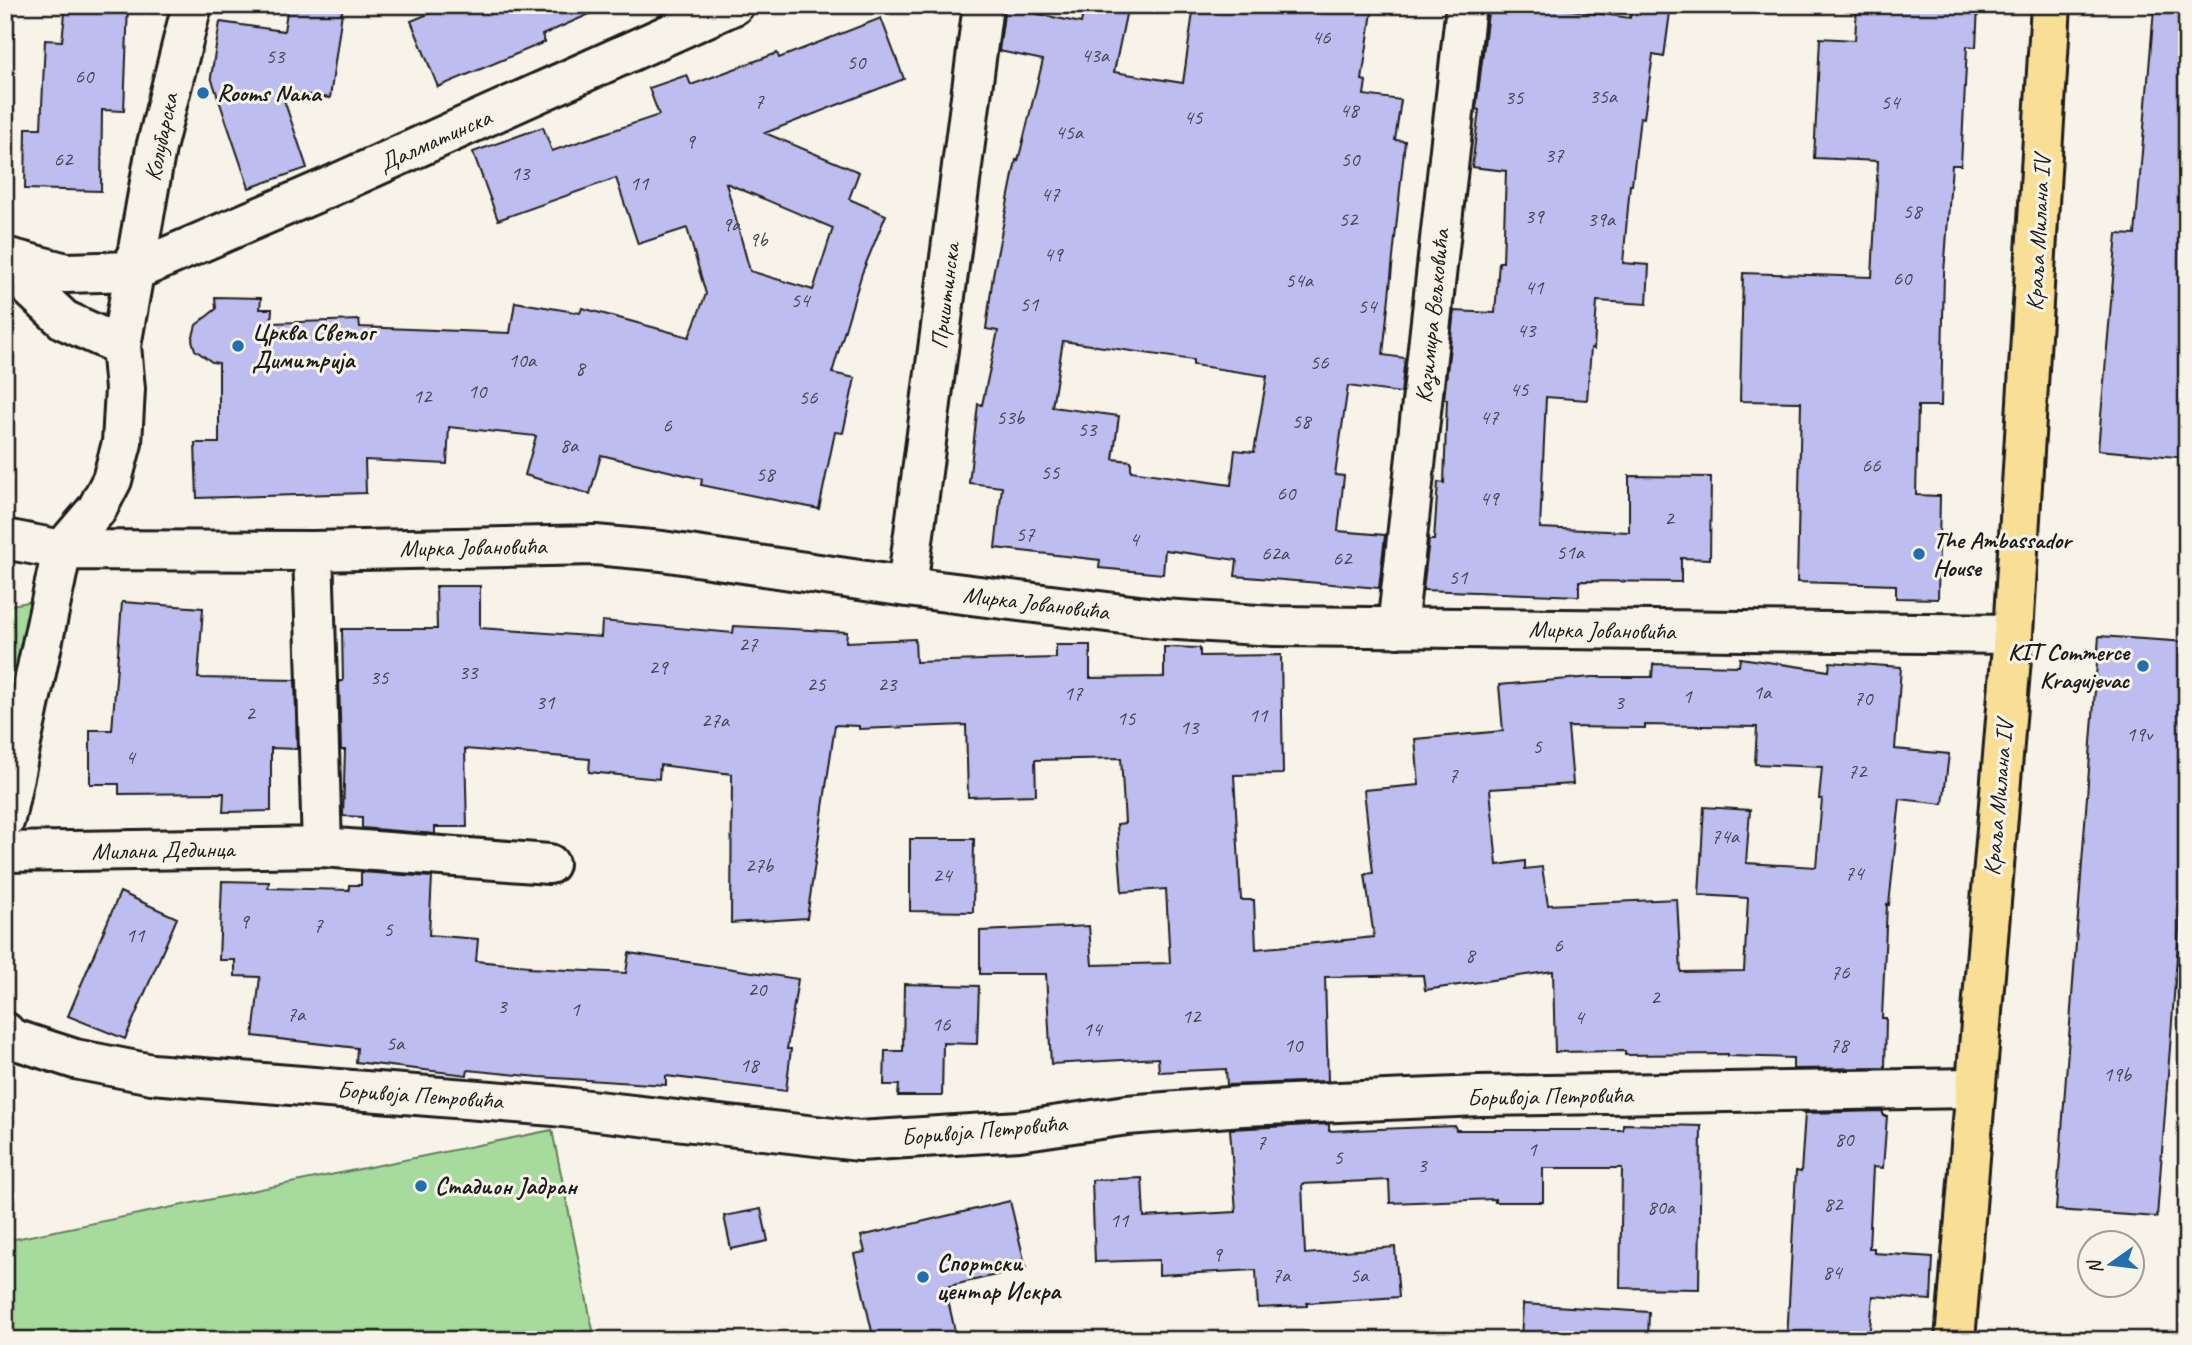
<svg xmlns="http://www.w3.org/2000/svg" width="2192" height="1345" font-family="Caveat,sans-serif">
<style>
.green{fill:#a6db9d;stroke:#617c5c;stroke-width:2}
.building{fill:#bdbdef;stroke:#1c1c1c;stroke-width:2;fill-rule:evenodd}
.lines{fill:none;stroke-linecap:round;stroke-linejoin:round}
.minor-casing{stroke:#1c1c1c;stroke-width:44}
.major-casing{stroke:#1c1c1c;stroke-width:44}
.minor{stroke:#f7f3e8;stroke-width:38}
.major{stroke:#f9df96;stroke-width:38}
.poi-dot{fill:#1f6fb2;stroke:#f7f3e8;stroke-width:2.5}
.labels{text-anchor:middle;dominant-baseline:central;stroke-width:6;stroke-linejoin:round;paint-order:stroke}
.number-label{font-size:21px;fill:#444451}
.poi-label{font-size:24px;font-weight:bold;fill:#1c1c1c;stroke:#f7f3e8;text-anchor:start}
.street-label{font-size:24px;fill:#1c1c1c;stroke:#f7f3e8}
</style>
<rect width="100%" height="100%" fill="#f7f3e8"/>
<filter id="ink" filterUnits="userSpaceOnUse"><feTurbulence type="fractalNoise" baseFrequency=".0143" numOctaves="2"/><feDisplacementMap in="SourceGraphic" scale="14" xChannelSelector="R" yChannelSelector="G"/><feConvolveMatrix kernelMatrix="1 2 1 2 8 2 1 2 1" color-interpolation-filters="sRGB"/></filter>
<g filter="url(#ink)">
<path class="green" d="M 52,598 L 5,819 L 5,606 Z
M 552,1130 L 595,1340 L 5,1340 L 5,1241 Z"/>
<path class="building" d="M 66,5 L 128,5 L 124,111 L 102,110 L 101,191 L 25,189 L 26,128 L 41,128 L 45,40 L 62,41 Z
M 288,5 L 343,5 L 330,98 L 281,91 L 307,168 L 249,188 L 211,77 L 220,22 L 284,31 Z
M 450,5 L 610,5 L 542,35 L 545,42 L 438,87 L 411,21 Z
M 1085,5 L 1128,5 L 1114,72 L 1183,83 L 1194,5 L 1264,5 L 1312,12 L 1313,5 L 1373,5 L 1362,80 L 1366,81 L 1364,95 L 1401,100 L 1395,140 L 1405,141 L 1383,355 L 1405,358 L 1401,393 L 1348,386 L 1335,475 L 1344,476 L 1338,531 L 1385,535 L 1379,588 L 1235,576 L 1237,560 L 1165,550 L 1163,574 L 1099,568 L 1100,560 L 995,548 L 1002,487 L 969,483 L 978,404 L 982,405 L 998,331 L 986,329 L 993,275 L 1016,160 L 1018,161 L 1043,60 L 999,51 L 1005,7 L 1081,23 ZM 1063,341 L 1193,360 L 1193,365 L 1267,376 L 1254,452 L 1235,450 L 1231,485 L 1131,471 L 1131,461 L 1113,459 L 1119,416 L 1052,407 Z
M 1489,5 L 1535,5 L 1630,18 L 1632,5 L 1671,5 L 1664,57 L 1653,55 L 1644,118 L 1640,117 L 1632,185 L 1630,185 L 1623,263 L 1649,265 L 1647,304 L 1597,301 L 1594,349 L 1591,348 L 1587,400 L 1546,397 L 1540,528 L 1629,532 L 1629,476 L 1711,477 L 1710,559 L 1681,558 L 1681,582 L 1579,581 L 1579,596 L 1423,590 L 1429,540 L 1434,540 L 1438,482 L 1444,483 L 1447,399 L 1444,399 L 1454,311 L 1495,313 L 1499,262 L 1503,262 L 1506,171 L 1472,167 L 1479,110 L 1476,109 Z
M 1857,5 L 1978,5 L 1976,47 L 1967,46 L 1961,165 L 1952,165 L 1944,273 L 1941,406 L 1918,406 L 1916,495 L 1940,496 L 1938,599 L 1896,598 L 1896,585 L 1797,582 L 1801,402 L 1740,401 L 1743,273 L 1872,277 L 1878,161 L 1814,158 L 1820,38 L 1855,40 Z
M 2154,9 L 2187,12 L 2187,458 L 2098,450 L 2117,234 L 2135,235 Z
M 881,18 L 904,79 L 765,133 L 859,172 L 849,199 L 886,215 L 862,273 L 832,373 L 855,378 L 843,433 L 835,432 L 819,509 L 701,485 L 702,479 L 601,455 L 590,494 L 525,475 L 536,436 L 449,427 L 447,464 L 365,460 L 366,493 L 197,498 L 195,443 L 219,443 L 219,363 L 212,362 L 195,350 L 192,340 L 196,325 L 216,309 L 215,297 L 261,298 L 260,309 L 272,309 L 271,323 L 359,320 L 360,327 L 510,333 L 515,302 L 580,313 L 582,308 L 689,337 L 706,294 L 687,228 L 638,244 L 616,178 L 498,220 L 473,152 L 543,127 L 552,151 L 659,115 L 649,88 L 687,75 L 691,85 L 777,53 L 779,58 ZM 726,183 L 833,228 L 813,290 L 750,271 Z
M 436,586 L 480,586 L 480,628 L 601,637 L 602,621 L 733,633 L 734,626 L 847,632 L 846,642 L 915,639 L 916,662 L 1056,658 L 1056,645 L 1090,645 L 1090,678 L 1164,677 L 1164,647 L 1200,648 L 1200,656 L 1281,655 L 1283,774 L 1234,775 L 1241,900 L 1254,900 L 1256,949 L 1374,937 L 1365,874 L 1373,873 L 1364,790 L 1419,785 L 1415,739 L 1503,731 L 1499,685 L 1592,677 L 1652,677 L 1653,664 L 1739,666 L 1740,658 L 1829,671 L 1830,662 L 1901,667 L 1895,749 L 1949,754 L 1943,804 L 1900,799 L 1889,905 L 1887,904 L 1882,1018 L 1886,1018 L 1885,1068 L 1793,1069 L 1793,1058 L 1728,1056 L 1728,1054 L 1625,1055 L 1625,1051 L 1555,1052 L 1553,971 L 1425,990 L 1423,975 L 1325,977 L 1328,1081 L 1227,1085 L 1226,1069 L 1159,1072 L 1158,1058 L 1051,1064 L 1046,974 L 980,974 L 980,931 L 1089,926 L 1092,965 L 1170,963 L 1166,889 L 1122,892 L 1117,824 L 1125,823 L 1121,758 L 1035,760 L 1036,795 L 968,797 L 966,725 L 859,729 L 859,726 L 835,725 L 807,918 L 731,923 L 732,774 L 660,765 L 659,779 L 589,772 L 590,759 L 465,749 L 467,827 L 435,827 L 435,834 L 362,828 L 362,817 L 343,816 L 345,750 L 341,750 L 339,681 L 343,681 L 342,629 L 437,629 ZM 1645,725 L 1757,727 L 1755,764 L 1822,767 L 1819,799 L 1822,799 L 1816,867 L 1746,863 L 1750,810 L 1704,807 L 1699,895 L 1748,898 L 1744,971 L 1681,972 L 1677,899 L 1548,905 L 1542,867 L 1525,869 L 1525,861 L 1497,865 L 1490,789 L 1573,784 L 1568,727 L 1645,728 Z
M 122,602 L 203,608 L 198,678 L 295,680 L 297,749 L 271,748 L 271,811 L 223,812 L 224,793 L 119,794 L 119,784 L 90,784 L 90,730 L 112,730 Z
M 2099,636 L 2187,642 L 2187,826 L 2157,1217 L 2056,1210 Z
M 910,839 L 974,839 L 973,912 L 910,911 Z
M 361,872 L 432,877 L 429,935 L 478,939 L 476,961 L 530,966 L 529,968 L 626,973 L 629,953 L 798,979 L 787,1049 L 791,1049 L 786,1091 L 666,1076 L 666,1085 L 539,1077 L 468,1070 L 467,1075 L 356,1062 L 357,1048 L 253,1036 L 260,977 L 235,976 L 235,960 L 219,960 L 222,881 L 269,882 L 268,888 L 349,890 L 349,885 L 361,885 Z
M 120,892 L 177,918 L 125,1039 L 68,1016 Z
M 904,984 L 979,986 L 977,1044 L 943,1043 L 942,1096 L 898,1096 L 899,1085 L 884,1085 L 885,1051 L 903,1051 Z
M 1883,1111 L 1883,1116 L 1887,1116 L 1883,1168 L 1873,1167 L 1869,1248 L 1874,1248 L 1874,1253 L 1933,1257 L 1931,1300 L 1873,1296 L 1869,1340 L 1787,1340 L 1796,1171 L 1801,1172 L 1805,1113 Z
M 1329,1124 L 1329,1131 L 1455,1126 L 1456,1130 L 1623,1130 L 1623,1124 L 1701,1126 L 1699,1289 L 1620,1288 L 1622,1168 L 1543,1168 L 1543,1202 L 1495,1202 L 1495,1199 L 1390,1203 L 1389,1180 L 1302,1184 L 1305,1254 L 1395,1247 L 1399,1297 L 1307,1303 L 1307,1306 L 1258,1308 L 1256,1270 L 1159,1275 L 1159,1260 L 1095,1262 L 1092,1180 L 1142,1178 L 1144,1217 L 1236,1212 L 1230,1129 Z
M 1010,1201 L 1026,1268 L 945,1287 L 957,1340 L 874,1340 L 854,1254 L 865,1252 L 861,1236 Z
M 761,1209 L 768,1241 L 731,1249 L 724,1216 Z
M 1523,1304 L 1649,1312 L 1648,1340 L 1521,1340 Z"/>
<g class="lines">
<g class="minor-casing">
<path id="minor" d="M 5,257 L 66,273 L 134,271 L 327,188 L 734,5
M 5,261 L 16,275 L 64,320 L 121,346
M 5,539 L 62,550 L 313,551 L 595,545 L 662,551 L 907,587 L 1163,619 L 1274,626 L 2013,634
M 907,587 L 983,5
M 1397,628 L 1466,5
M 5,819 L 62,550 L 97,509 L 112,480 L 122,443 L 125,389 L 121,346 L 156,148 L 192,5
M 322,847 L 549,864
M 5,852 L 322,847 L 313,551
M 5,1032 L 10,1038 L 75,1059 L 152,1074 L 554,1106 L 859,1141 L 1019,1131 L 1127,1115 L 1242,1106 L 1480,1096 L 1974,1088"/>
</g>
<g class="major-casing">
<path id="major" d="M 1955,1340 L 2013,634 L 2051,5"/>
</g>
<use href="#minor" class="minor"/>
<use href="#major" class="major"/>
</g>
</g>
<g class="poi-dot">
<circle cx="203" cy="93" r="7"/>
<circle cx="238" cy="346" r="7"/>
<circle cx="1919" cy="554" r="7"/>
<circle cx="2143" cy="666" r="7"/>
<circle cx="421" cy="1186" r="7"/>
<circle cx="923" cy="1277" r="7"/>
</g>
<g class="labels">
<g class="number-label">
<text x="1321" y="37">46</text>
<text x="1095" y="55">43a</text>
<text x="275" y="56">53</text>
<text x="856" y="62">50</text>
<text x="84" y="76">60</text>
<text x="1603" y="96">35a</text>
<text x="1514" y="97">35</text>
<text x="759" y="101">7</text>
<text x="1890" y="102">54</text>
<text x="1349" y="110">48</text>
<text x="1193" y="117">45</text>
<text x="1069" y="132">45a</text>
<text x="690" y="141">9</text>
<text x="1554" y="155">37</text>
<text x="63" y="159">62</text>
<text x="1350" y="159">50</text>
<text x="520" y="173">13</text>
<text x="639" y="183">11</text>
<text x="1050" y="194">47</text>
<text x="1912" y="211">58</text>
<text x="1534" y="216">39</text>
<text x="1348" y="219">52</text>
<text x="1601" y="219">39a</text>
<text x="731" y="224">9a</text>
<text x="758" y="239">9b</text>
<text x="1053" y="254">49</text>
<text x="1902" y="278">60</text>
<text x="1299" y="280">54a</text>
<text x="1534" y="287">41</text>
<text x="800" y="300">54</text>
<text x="1029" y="304">51</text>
<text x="1367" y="306">54</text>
<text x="1526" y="330">43</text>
<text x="522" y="360">10a</text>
<text x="1319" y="362">56</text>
<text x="580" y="368">8</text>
<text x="1519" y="389">45</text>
<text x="477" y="391">10</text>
<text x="422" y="396">12</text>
<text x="808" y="397">56</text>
<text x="1010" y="417">53b</text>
<text x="1489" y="417">47</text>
<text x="1301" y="421">58</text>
<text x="667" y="425">6</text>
<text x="1087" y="429">53</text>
<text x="569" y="445">8a</text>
<text x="1871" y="465">66</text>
<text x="1050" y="472">55</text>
<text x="765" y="474">58</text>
<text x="1286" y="493">60</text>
<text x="1489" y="498">49</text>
<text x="1669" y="518">2</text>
<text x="1025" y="534">57</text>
<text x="1134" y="539">4</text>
<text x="1570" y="552">51a</text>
<text x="1275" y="553">62a</text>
<text x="1342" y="558">62</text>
<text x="1458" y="577">51</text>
<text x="748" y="644">27</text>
<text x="658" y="667">29</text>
<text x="468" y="672">33</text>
<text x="379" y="677">35</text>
<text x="816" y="684">25</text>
<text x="887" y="684">23</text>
<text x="1762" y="692">1a</text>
<text x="1073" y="693">17</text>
<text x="1687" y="696">1</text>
<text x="1863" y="698">70</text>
<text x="545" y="702">31</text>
<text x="1619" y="702">3</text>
<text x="250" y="713">2</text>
<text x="1258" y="715">11</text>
<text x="1126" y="718">15</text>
<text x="715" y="720">27a</text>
<text x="1189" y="727">13</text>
<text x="2139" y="734">19v</text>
<text x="1537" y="746">5</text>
<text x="130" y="757">4</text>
<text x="1857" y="771">72</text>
<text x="1453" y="775">7</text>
<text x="1725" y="836">74a</text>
<text x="759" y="865">27b</text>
<text x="1854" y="873">74</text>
<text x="942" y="875">24</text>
<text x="244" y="921">9</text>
<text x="318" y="925">7</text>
<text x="388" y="929">5</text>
<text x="135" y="935">11</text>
<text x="1558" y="945">6</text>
<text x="1470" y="955">8</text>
<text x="1840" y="972">76</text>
<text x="757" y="989">20</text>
<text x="1655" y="997">2</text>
<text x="502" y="1006">3</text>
<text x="575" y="1009">1</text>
<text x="296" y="1014">7a</text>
<text x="1191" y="1016">12</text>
<text x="1579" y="1017">4</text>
<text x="941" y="1024">16</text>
<text x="1092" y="1029">14</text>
<text x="395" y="1043">5a</text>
<text x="1293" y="1045">10</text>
<text x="1839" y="1045">78</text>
<text x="749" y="1065">18</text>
<text x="2117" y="1074">19b</text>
<text x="1844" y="1139">80</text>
<text x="1261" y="1142">7</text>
<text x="1532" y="1149">1</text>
<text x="1338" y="1157">5</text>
<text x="1422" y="1165">3</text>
<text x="1833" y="1204">82</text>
<text x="1661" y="1207">80a</text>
<text x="1119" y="1220">11</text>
<text x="1217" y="1254">9</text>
<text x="1832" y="1272">84</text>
<text x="1281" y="1275">7a</text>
<text x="1359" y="1275">5a</text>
</g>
<g class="poi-label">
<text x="217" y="93">Rooms Nana</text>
<text x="252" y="332">Црква Светог<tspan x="252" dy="28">Димитрија</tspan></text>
<text x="1933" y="540">The Ambassador<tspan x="1933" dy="28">House</tspan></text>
<text x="2129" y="652" text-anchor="end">KIT Commerce<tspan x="2129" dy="28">Kragujevac</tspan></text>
<text x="435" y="1186">Стадион Јадран</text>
<text x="937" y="1263">Спортски<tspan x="937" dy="28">центар Искра</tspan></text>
</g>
<g class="street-label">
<text transform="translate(161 137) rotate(-78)">Колубарска</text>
<text transform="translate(435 140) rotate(-24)">Далматинска</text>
<text transform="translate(2038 233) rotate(-87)">Краља Милана IV</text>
<text transform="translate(945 296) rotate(-83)">Приштинска</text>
<text transform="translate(1432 316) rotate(-84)">Казимира Вељковића</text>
<text transform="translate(473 547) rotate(-1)">Мирка Јовановића</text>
<text transform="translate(1036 603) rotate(7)">Мирка Јовановића</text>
<text transform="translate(1602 630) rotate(1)">Мирка Јовановића</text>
<text transform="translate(1998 798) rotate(-85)">Краља Милана IV</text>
<text transform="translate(163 850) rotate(-1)">Милана Дединца</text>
<text transform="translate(420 1095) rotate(4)">Боривоја Петровића</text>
<text transform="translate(1550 1096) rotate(-1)">Боривоја Петровића</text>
<text transform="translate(984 1130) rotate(-5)">Боривоја Петровића</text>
</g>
</g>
<rect width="2192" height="1345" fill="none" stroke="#f7f3e8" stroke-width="28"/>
<rect x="14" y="14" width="2164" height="1317" fill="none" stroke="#1c1c1c" stroke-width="2.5" filter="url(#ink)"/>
<g transform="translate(2111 1264) rotate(256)"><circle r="33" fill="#f7f3e8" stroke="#9f9d96" stroke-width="2"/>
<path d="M0-5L12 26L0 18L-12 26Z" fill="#1f6fb2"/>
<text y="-10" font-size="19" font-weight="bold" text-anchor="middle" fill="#1c1c1c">N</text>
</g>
</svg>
